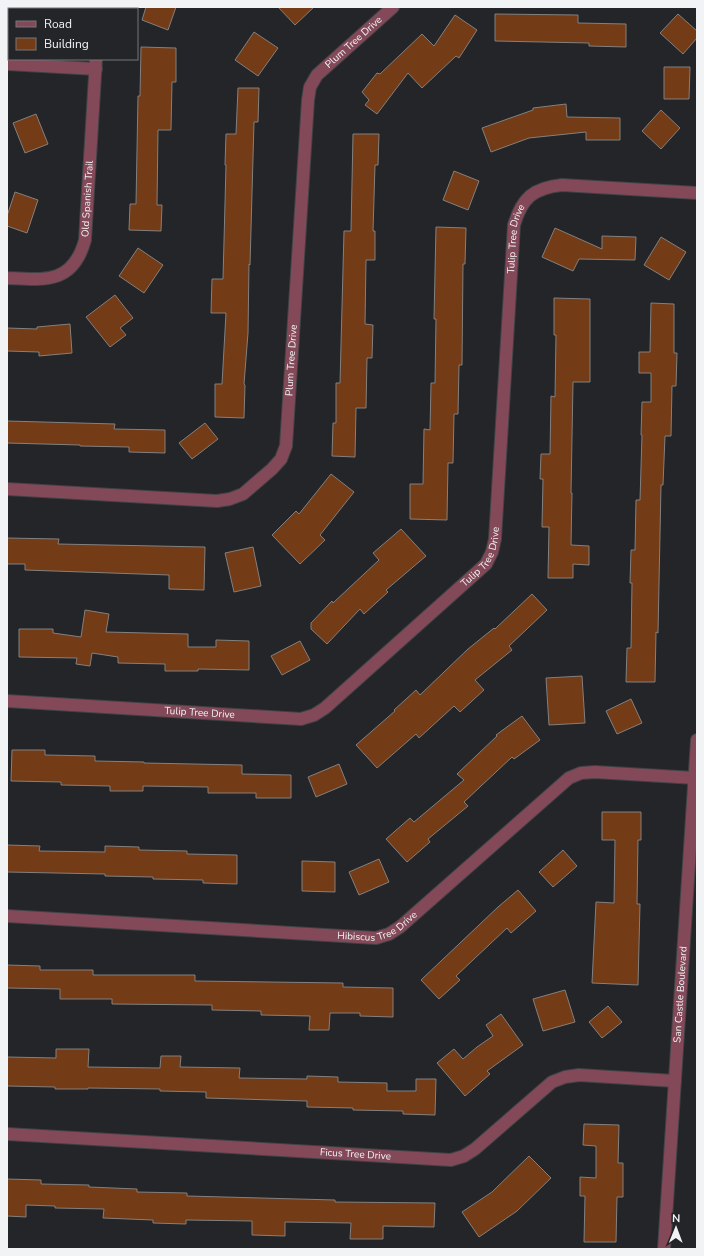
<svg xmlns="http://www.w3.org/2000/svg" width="704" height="1256" font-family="'Nunito Sans',sans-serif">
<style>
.building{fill:#743b17;stroke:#84807e}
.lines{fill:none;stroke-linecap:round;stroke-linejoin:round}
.minor-casing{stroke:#404245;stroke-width:14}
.minor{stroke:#834959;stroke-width:12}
.labels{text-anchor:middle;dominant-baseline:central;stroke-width:3.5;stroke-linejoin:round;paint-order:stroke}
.street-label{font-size:10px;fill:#f2f3f5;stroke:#232528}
</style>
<rect width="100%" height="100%" fill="#232528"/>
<path class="building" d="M 146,7 L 176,7 L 168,30 L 142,20 Z
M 278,7 L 314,7 L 295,25 Z
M 495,14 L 578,15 L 578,23 L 626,24 L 626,47 L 589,46 L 589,43 L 495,41 Z
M 678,14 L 697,31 L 697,38 L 683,54 L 660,33 Z
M 455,15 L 477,30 L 459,58 L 456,56 L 422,88 L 408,73 L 377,114 L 365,105 L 369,100 L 362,92 L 377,73 L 380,74 L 422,34 L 434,46 Z
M 254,32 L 278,48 L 258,76 L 235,60 Z
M 141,47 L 176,48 L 176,82 L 172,82 L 171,130 L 158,130 L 157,205 L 162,205 L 161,231 L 129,230 L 130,204 L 136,204 L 138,96 L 140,96 Z
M 664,67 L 690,67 L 689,99 L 664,99 Z
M 238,88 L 259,88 L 258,122 L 254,122 L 250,265 L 249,264 L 248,333 L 244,384 L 245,385 L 244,418 L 215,417 L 215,384 L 222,384 L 226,313 L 211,313 L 212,279 L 223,279 L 226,165 L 225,165 L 226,134 L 236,134 Z
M 566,104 L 567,117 L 620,118 L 620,140 L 586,140 L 586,132 L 529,138 L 491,152 L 482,128 L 533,110 L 533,108 Z
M 661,110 L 680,128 L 661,149 L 642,131 Z
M 36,114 L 48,144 L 25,153 L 13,123 Z
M 353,134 L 379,134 L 378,165 L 375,165 L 373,231 L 375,231 L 375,260 L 366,260 L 365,324 L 373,325 L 372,358 L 367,358 L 366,408 L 356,408 L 355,457 L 332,456 L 333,423 L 336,423 L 336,383 L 340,383 L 344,231 L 351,231 Z
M 454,171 L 479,181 L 468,210 L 443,200 Z
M 15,192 L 38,200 L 27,233 L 7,226 L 7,216 Z
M 436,227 L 466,228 L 465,264 L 463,264 L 462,365 L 459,365 L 458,414 L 454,414 L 453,463 L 448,463 L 447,520 L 410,519 L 410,484 L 423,484 L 424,429 L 430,430 L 431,383 L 435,383 L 436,319 L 434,319 Z
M 555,228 L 602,249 L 602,236 L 636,237 L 635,260 L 579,259 L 573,271 L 542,257 Z
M 661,237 L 686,252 L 669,280 L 644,265 Z
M 138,248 L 163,265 L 144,293 L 119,276 Z
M 115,295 L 133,318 L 120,328 L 126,335 L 110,347 L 86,317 Z
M 554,298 L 590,299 L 590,382 L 573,382 L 571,493 L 572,493 L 571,545 L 589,546 L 589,565 L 573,564 L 573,578 L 548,578 L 549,527 L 542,527 L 543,479 L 540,479 L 541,454 L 550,454 L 551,396 L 555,397 L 556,335 L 554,335 Z
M 651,303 L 674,304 L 674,353 L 677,353 L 676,386 L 672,386 L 671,436 L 665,436 L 663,485 L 661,485 L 658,633 L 656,632 L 655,682 L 626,682 L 627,648 L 631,648 L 632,583 L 630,583 L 631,550 L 635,550 L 636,500 L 640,500 L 642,435 L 641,435 L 642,402 L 651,402 L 651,373 L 639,373 L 639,352 L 650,352 Z
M 70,324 L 72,353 L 39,356 L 39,352 L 7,351 L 7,328 L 37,329 L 37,327 Z
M 7,421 L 115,424 L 114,429 L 165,430 L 165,453 L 129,452 L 129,447 L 80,446 L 80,445 L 7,443 Z
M 205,423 L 218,439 L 192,459 L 179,443 Z
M 331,474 L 354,492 L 320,535 L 325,540 L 300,564 L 272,535 L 296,511 L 299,514 Z
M 401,529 L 426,556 L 386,590 L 388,592 L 364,614 L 360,609 L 327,644 L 311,629 L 311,623 L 332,601 L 333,603 L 379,560 L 373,553 Z
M 7,538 L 59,539 L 58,544 L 205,547 L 204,590 L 169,589 L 169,575 L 25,570 L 25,564 L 7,564 Z
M 253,547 L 261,586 L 234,592 L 225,553 Z
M 532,594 L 547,610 L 509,646 L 512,650 L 475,680 L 484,690 L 460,712 L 454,706 L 419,738 L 416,734 L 377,768 L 356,745 L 395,711 L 394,710 L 416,690 L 420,695 L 468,649 L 494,628 L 495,629 Z
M 85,610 L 109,614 L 106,632 L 188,634 L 188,647 L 216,647 L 216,640 L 249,641 L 249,670 L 198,669 L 198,671 L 165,671 L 165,664 L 118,663 L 118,657 L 92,653 L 90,666 L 76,664 L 77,658 L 19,657 L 19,629 L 53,629 L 53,633 L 81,637 Z
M 300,641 L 310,660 L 282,675 L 271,656 Z
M 582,676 L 585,723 L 549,725 L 546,678 Z
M 631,699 L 642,723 L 617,734 L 606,711 Z
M 522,716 L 540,740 L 514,759 L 512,757 L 464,802 L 468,806 L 428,839 L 430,842 L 407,862 L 386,839 L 410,818 L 414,822 L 464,780 L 457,774 L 497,736 L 496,735 Z
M 12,750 L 45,750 L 45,755 L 95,756 L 95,761 L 144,762 L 144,763 L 242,765 L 242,774 L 291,775 L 291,798 L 256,798 L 256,793 L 208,793 L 208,787 L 143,786 L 143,791 L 110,791 L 110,786 L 61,785 L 61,782 L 11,781 Z
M 339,764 L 347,784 L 316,797 L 308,777 Z
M 602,812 L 641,812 L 641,840 L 638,840 L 637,904 L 640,904 L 638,985 L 592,983 L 596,902 L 614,903 L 615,840 L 602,840 Z
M 7,845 L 40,846 L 39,851 L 105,852 L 105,846 L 139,847 L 139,850 L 187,851 L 187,854 L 237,855 L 237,884 L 203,883 L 203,880 L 153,879 L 153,877 L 105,876 L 105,874 L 7,872 Z
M 563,850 L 577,866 L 553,887 L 539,872 Z
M 379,859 L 389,882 L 359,895 L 349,872 Z
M 302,861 L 335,862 L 335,892 L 302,891 Z
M 518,890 L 536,911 L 511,933 L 507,928 L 456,976 L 460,980 L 439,999 L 421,980 L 498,907 Z
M 7,965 L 40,966 L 40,970 L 93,970 L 93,975 L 195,975 L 195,981 L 343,983 L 343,987 L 393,988 L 393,1017 L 360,1016 L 360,1013 L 330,1013 L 329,1030 L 309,1030 L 310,1016 L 261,1015 L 261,1011 L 212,1010 L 212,1005 L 112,1004 L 112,999 L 60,999 L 60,989 L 7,988 Z
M 565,990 L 575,1022 L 543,1031 L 533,999 Z
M 608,1006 L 622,1022 L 602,1038 L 589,1022 Z
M 501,1014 L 523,1045 L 487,1071 L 490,1074 L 465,1096 L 437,1063 L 454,1049 L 463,1059 L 477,1047 L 493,1036 L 486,1025 Z
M 56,1049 L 89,1049 L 88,1067 L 160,1068 L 161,1056 L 181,1056 L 180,1067 L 240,1068 L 239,1078 L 307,1079 L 307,1076 L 338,1077 L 338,1082 L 387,1083 L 387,1091 L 416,1091 L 416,1079 L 436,1079 L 435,1115 L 403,1114 L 403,1111 L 353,1110 L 353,1108 L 307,1107 L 307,1101 L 206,1098 L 206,1092 L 160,1091 L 160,1089 L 88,1088 L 88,1089 L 55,1089 L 55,1087 L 7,1086 L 7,1057 L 56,1058 Z
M 584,1124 L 619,1125 L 618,1163 L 623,1163 L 623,1197 L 617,1197 L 616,1242 L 584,1242 L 585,1196 L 580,1196 L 580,1177 L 596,1178 L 596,1146 L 583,1145 Z
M 529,1156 L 551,1178 L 517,1211 L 479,1237 L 462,1212 L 492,1192 Z
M 7,1179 L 41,1180 L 41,1184 L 89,1185 L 89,1187 L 137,1189 L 137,1192 L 187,1193 L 187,1196 L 335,1200 L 335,1202 L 435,1203 L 434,1227 L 383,1226 L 383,1239 L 350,1239 L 351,1223 L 285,1222 L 285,1236 L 252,1235 L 252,1221 L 186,1220 L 186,1224 L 153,1223 L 153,1220 L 103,1218 L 104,1209 L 55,1208 L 55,1206 L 26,1205 L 26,1217 L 7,1216 Z"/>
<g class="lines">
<g class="minor-casing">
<g id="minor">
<path d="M 99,9 L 99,7"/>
<path d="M 7,64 L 96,69"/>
<path id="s1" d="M 7,278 C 45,280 73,284 85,240 L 96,59"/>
<path id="s2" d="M 7,489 L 217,501 L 230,499 L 243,494 L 272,469 L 281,459 L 286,446 L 308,100 L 310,87 L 317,75 L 393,7"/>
<path id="s3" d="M 7,701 L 301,719 L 314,715 L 325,708 L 486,564 L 492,552 L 495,539 L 514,225 C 522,198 533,188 562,185 L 697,193"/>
<path id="s4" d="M 7,916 L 376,938 L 389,934 L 400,927 L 569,778 L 581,773 L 595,772 L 695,778"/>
<path id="s5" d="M 7,1134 L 451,1160 L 464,1156 L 475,1149 L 552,1082 L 565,1077 L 579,1075 L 675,1081"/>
<path id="s6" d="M 664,1249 L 697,740"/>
</g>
</g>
<use href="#minor" class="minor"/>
</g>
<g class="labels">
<g class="street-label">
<text stroke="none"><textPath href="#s2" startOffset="726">Plum Tree Drive</textPath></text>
<text stroke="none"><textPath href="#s1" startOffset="139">Old Spanish Trail</textPath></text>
<text stroke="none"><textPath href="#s3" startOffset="865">Tulip Tree Drive</textPath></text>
<text stroke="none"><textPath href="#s2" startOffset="389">Plum Tree Drive</textPath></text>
<text stroke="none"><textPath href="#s3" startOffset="541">Tulip Tree Drive</textPath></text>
<text stroke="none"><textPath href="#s3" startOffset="193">Tulip Tree Drive</textPath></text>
<text stroke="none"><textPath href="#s4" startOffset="374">Hibiscus Tree Drive</textPath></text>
<text stroke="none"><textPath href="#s6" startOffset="255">San Castle Boulevard</textPath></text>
<text stroke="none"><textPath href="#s5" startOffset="349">Ficus Tree Drive</textPath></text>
</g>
</g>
<rect width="704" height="1256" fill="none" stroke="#f2f3f5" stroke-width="16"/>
<rect x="8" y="8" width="130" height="52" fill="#232528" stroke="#76777a"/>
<rect x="16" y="21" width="20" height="6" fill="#834959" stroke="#76777a"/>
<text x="44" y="28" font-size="12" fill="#f2f3f5">Road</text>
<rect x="16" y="38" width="20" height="12" fill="#743b17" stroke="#76777a"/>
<text x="44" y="48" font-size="12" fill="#f2f3f5">Building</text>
<g transform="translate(676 1228) rotate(1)" stroke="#232528" stroke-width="3" paint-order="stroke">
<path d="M0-3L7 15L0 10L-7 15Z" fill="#f2f3f5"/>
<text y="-6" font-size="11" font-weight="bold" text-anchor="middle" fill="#f2f3f5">N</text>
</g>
</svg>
